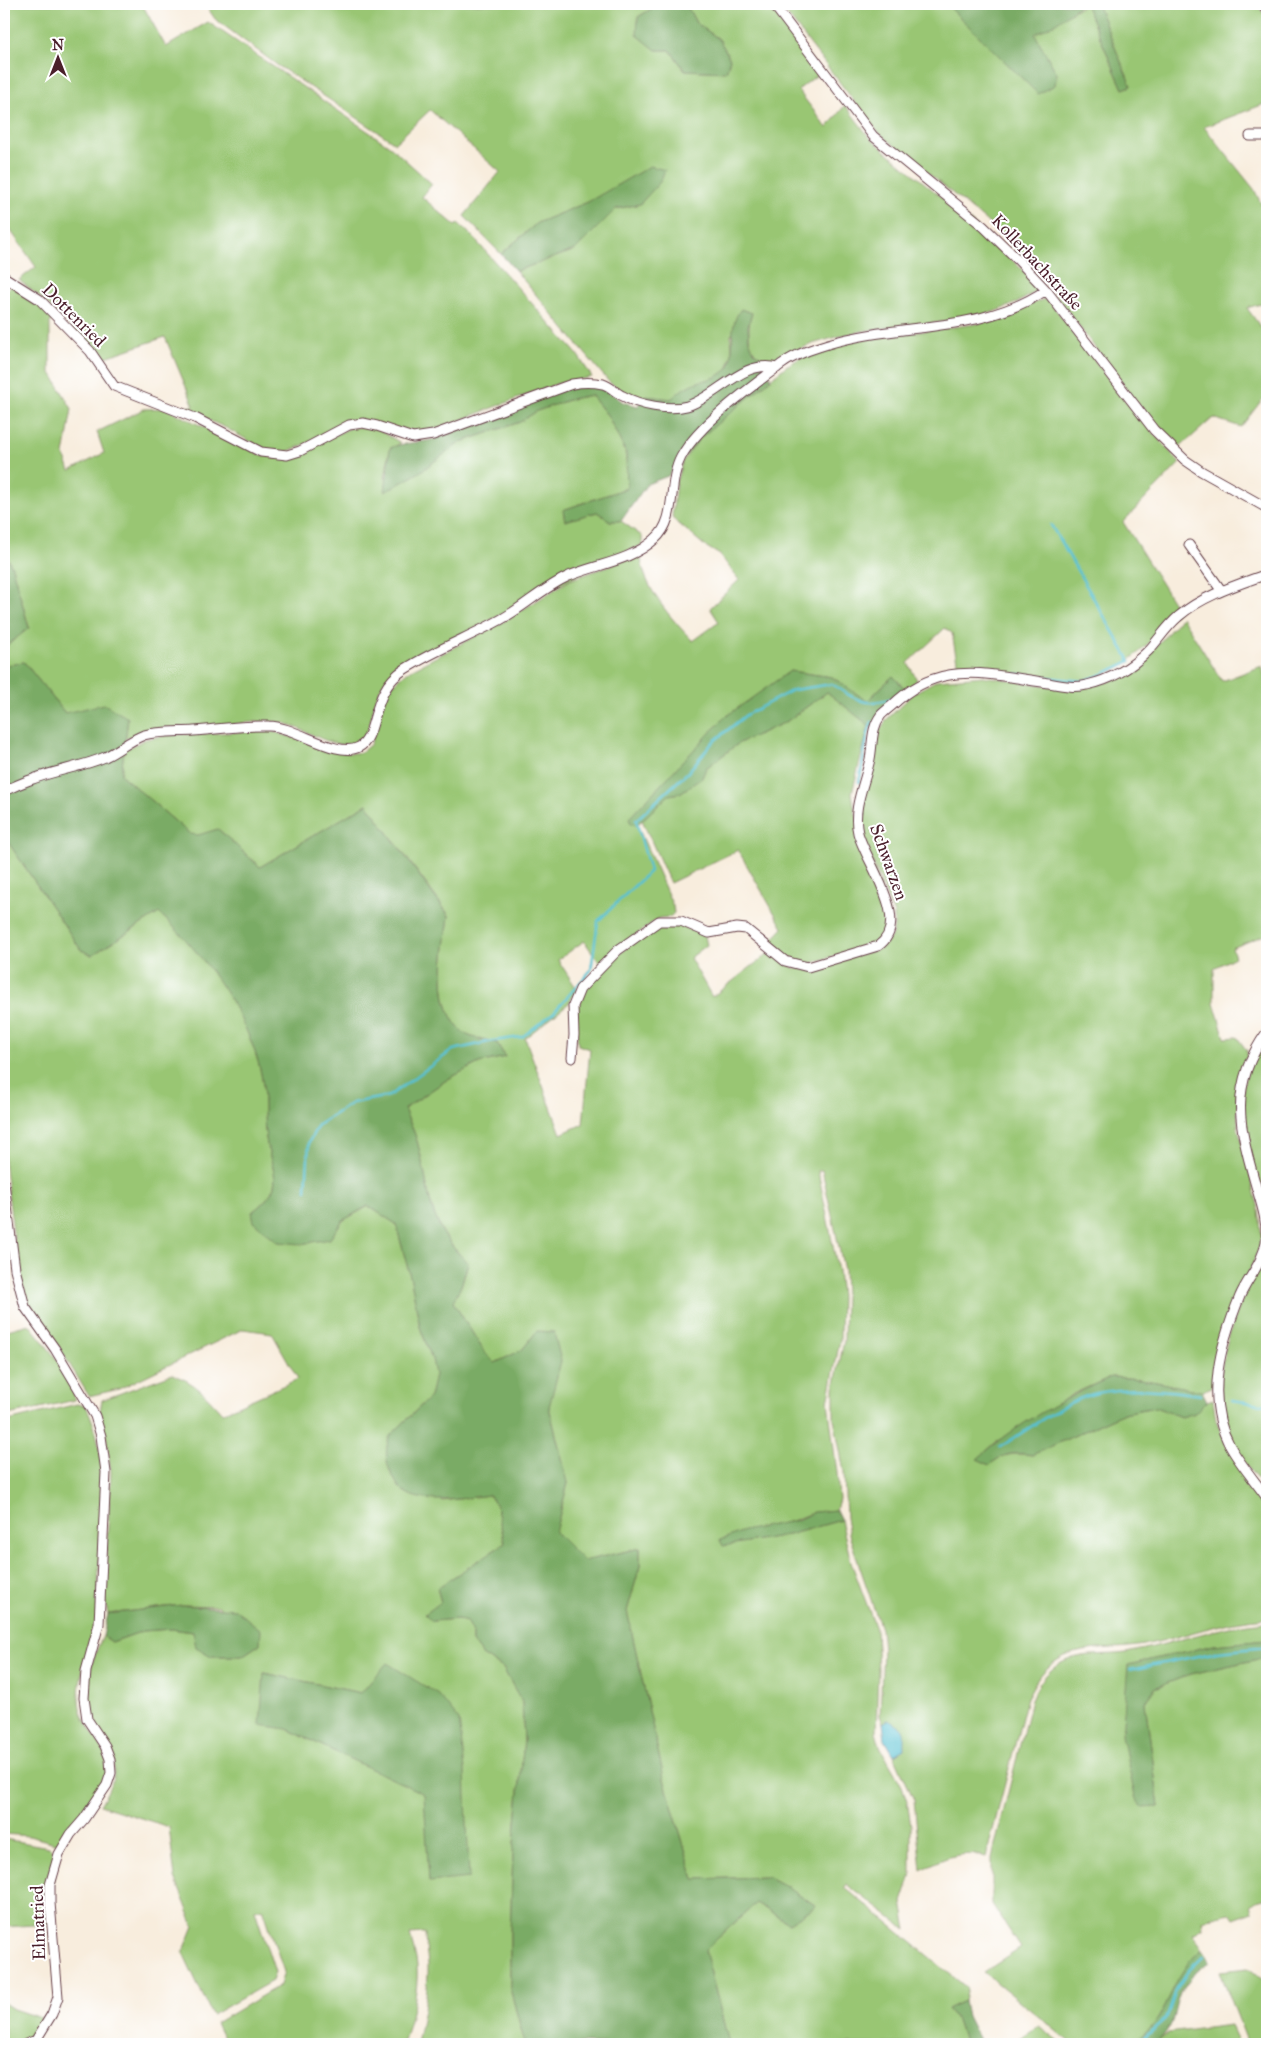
<svg xmlns="http://www.w3.org/2000/svg" width="1271" height="2048" font-family="'IM FELL Great Primer',serif">
<style>
.green{fill:#99c673;stroke:#72724f;fill-rule:evenodd}
.forest{fill:#7aab65;stroke:#626548}
.water{fill:#57c1d2;stroke:#50707e}
.lines{fill:none;stroke-linecap:round;stroke-linejoin:round}
.stream{stroke:#57c1d2;stroke-width:2.5}
.minor-casing{stroke:#643e46;stroke-width:11}
.minor{stroke:#fff;stroke-width:9}
.labels{text-anchor:middle;dominant-baseline:central;stroke-width:4;stroke-linejoin:round;paint-order:stroke}
.street-label{font-size:18px;fill:#4a1f2b;stroke:#fff}
</style>
<rect width="100%" height="100%" fill="#fff"/>
<filter id="ink" filterUnits="userSpaceOnUse"><feTurbulence type="fractalNoise" baseFrequency=".02" numOctaves="2"/><feDisplacementMap in="SourceGraphic" scale="10" xChannelSelector="R" yChannelSelector="G"/><feConvolveMatrix kernelMatrix="1 2 1 2 8 2 1 2 1" color-interpolation-filters="sRGB"/></filter>
<filter id="wash" filterUnits="userSpaceOnUse"><feTurbulence type="fractalNoise" baseFrequency=".0096" numOctaves="4" result="noise"/><feDisplacementMap in="SourceGraphic" scale="20" xChannelSelector="R" yChannelSelector="G"/><feGaussianBlur stdDeviation="1.12" result="paint"/><feColorMatrix in="noise" values="0 0 0 0 0 0 0 0 0 0 0 0 0 0 0 0 0 1.4 0 .05"/><feComposite in="paint" operator="in"/></filter>
<g filter="url(#wash)">
<rect width="100%" height="100%" fill="#f8eddd"/>
<path class="green" d="M 4,4 L 142,4 L 166,47 L 208,22 L 391,147 L 432,184 L 422,197 L 456,226 L 458,223 L 470,234 L 577,354 L 592,377 L 556,384 L 432,431 L 413,433 L 402,432 L 363,420 L 286,452 L 262,448 L 226,428 L 179,407 L 194,406 L 165,337 L 103,358 L 41,298 L 19,280 L 36,267 L 4,221 Z
M 205,4 L 659,4 L 638,17 L 656,50 L 670,50 L 685,70 L 726,72 L 730,59 L 719,39 L 696,23 L 686,4 L 769,4 L 821,72 L 798,90 L 827,128 L 845,105 L 870,138 L 980,229 L 1036,283 L 1035,292 C 978,332 901,318 837,337 C 827,340 817,342 807,346 C 797,350 787,357 776,360 C 773,360 768,359 765,359 C 746,353 747,328 752,313 L 731,335 L 732,354 L 727,370 L 712,380 L 691,385 L 671,399 L 646,396 L 643,399 L 625,393 L 609,382 L 516,271 L 575,250 L 616,209 L 640,204 L 588,202 L 537,223 L 501,254 L 464,216 L 500,172 L 430,110 L 395,143 L 277,65 L 215,19 Z
M 779,4 L 946,4 L 1057,74 L 1034,34 L 1085,4 L 1123,89 L 1131,86 L 1097,4 L 1256,4 L 1267,17 L 1267,103 L 1204,127 L 1254,189 L 1267,216 L 1267,302 L 1247,308 L 1267,336 L 1267,397 L 1265,396 L 1241,427 L 1213,418 L 1179,448 L 1139,406 L 1050,288 L 1020,254 L 985,220 L 878,132 Z
M 14,284 L 37,302 L 53,320 L 50,322 L 50,371 L 72,409 L 64,455 L 70,471 L 104,453 L 97,432 L 144,409 L 165,408 L 259,454 L 273,458 L 287,457 L 350,428 L 362,427 L 377,429 L 401,443 L 390,449 L 385,478 L 408,478 L 461,442 L 520,422 L 537,411 L 571,399 L 591,395 L 608,416 L 626,453 L 627,488 L 563,510 L 565,521 L 597,512 L 610,521 L 621,521 L 642,536 L 642,545 L 601,563 L 402,666 C 394,672 386,678 381,687 C 372,701 372,734 359,742 C 340,754 304,728 284,723 C 264,719 242,724 223,725 C 197,727 169,726 143,731 C 137,733 131,736 125,739 L 128,718 L 65,713 L 24,662 L 4,666 L 4,648 L 29,627 L 12,567 L 4,551 L 4,291 Z
M 1044,299 L 1050,302 L 1133,410 L 1180,463 L 1123,522 L 1178,610 C 1145,647 1123,679 1069,682 L 958,667 L 952,633 L 945,628 L 908,663 L 917,680 L 906,690 L 893,676 L 867,701 L 832,677 L 790,671 L 631,824 L 637,825 L 673,906 L 674,913 L 670,917 L 659,918 L 599,962 L 584,941 L 558,960 L 577,989 L 569,1003 L 525,1038 L 561,1134 L 583,1124 L 590,1049 L 578,1045 C 578,1034 573,1010 576,999 C 580,985 648,927 662,924 C 681,921 688,931 705,936 L 707,945 L 690,958 L 712,997 L 769,953 L 794,968 L 808,970 L 879,949 C 893,940 895,930 894,914 L 861,832 L 860,812 L 880,730 L 887,719 L 914,693 L 937,680 L 983,676 L 1068,689 L 1108,682 L 1136,669 L 1182,617 L 1222,681 L 1262,666 L 1267,686 L 1267,934 L 1232,948 L 1235,957 L 1214,968 L 1214,1003 L 1225,1038 L 1237,1037 L 1247,1051 L 1247,1056 L 1240,1068 L 1237,1091 L 1238,1129 L 1259,1209 L 1262,1241 L 1225,1329 L 1212,1387 L 1202,1391 L 1141,1379 L 1111,1377 L 1073,1394 L 995,1443 L 978,1459 L 990,1465 C 1003,1453 1014,1453 1032,1455 L 1124,1413 L 1155,1407 L 1181,1417 L 1195,1413 L 1207,1401 L 1213,1399 L 1216,1420 L 1228,1448 L 1267,1503 L 1267,1618 C 1220,1621 1188,1636 1144,1645 C 1118,1650 1089,1646 1065,1656 C 1046,1665 1036,1679 1027,1698 L 986,1857 C 961,1850 943,1858 921,1870 L 914,1800 L 894,1755 L 904,1749 L 888,1720 L 883,1723 L 880,1716 L 883,1649 L 881,1629 L 850,1538 L 846,1518 L 844,1472 L 834,1419 L 834,1388 L 844,1341 L 845,1296 L 844,1270 L 822,1170 L 818,1171 L 838,1271 L 841,1296 L 840,1340 L 828,1402 L 837,1473 L 839,1499 L 836,1510 L 814,1512 L 733,1544 L 788,1535 L 841,1520 L 851,1562 L 876,1629 L 878,1670 L 876,1732 L 880,1747 L 902,1786 L 907,1801 L 911,1826 L 911,1875 L 902,1902 L 907,1930 L 846,1884 L 844,1887 L 967,1988 L 964,2001 L 947,2009 L 957,2021 L 965,2044 L 729,2044 L 705,1950 L 756,1903 L 789,1923 L 816,1906 L 793,1890 L 768,1877 L 694,1879 L 665,1783 L 627,1611 L 640,1566 L 640,1548 L 584,1561 L 555,1532 L 568,1483 L 549,1407 L 552,1388 L 537,1331 L 522,1350 L 495,1363 L 485,1353 L 453,1302 L 461,1286 L 468,1263 C 424,1221 432,1194 417,1141 C 414,1130 408,1119 404,1109 L 448,1079 L 479,1063 L 505,1057 L 497,1043 C 488,1040 471,1039 464,1033 C 432,1007 445,951 449,915 L 367,804 L 260,867 L 218,829 L 198,836 L 190,834 L 121,775 L 124,750 L 146,739 L 169,735 L 270,731 L 348,753 L 360,753 L 371,744 L 377,716 L 387,690 L 407,672 L 503,622 L 570,580 L 641,554 C 640,584 673,621 693,641 L 719,622 L 710,608 L 739,580 L 720,555 L 705,546 L 672,518 L 676,482 L 683,461 L 700,438 L 786,366 L 811,352 L 843,342 L 976,324 L 1000,318 Z
M 827,692 L 869,725 L 852,793 L 855,811 L 889,915 L 883,941 L 808,964 L 786,958 L 770,942 L 783,928 L 738,850 L 670,883 L 642,820 L 669,795 L 680,793 L 701,778 L 706,768 L 739,743 L 786,722 Z
M 4,836 L 81,950 L 92,955 L 159,913 C 205,953 255,1024 263,1085 C 265,1103 263,1121 266,1138 C 271,1174 289,1184 252,1212 L 329,1239 L 342,1221 L 369,1206 L 396,1224 L 411,1280 L 420,1327 L 432,1359 L 436,1375 L 430,1397 L 390,1436 L 442,1501 L 489,1495 L 496,1505 L 505,1543 L 437,1588 L 441,1602 L 432,1621 L 458,1619 L 467,1621 L 472,1630 L 472,1642 L 482,1655 L 503,1668 L 522,1702 L 524,1740 L 513,1854 L 510,1934 L 510,1988 L 525,2044 L 417,2044 C 422,2019 429,1989 428,1964 C 427,1953 425,1944 425,1933 L 410,1934 C 412,1945 416,1955 417,1966 C 419,1991 410,2021 403,2044 L 226,2044 L 216,2023 L 280,1985 L 284,1972 L 263,1908 L 255,1910 L 275,1972 L 272,1981 L 212,2015 L 183,1953 L 194,1926 L 175,1878 L 169,1827 L 100,1805 C 112,1785 121,1766 108,1744 C 103,1735 95,1727 91,1718 C 79,1693 92,1660 103,1636 L 112,1642 L 143,1631 L 172,1629 L 193,1632 L 211,1656 L 242,1656 L 260,1644 L 219,1606 L 182,1605 L 108,1614 L 104,1597 L 111,1472 L 106,1437 L 99,1417 L 102,1400 L 172,1374 C 195,1382 207,1396 222,1413 L 298,1379 L 272,1333 L 243,1329 L 119,1389 L 89,1396 L 59,1347 L 29,1305 L 18,1271 L 4,1160 ZM 264,1673 L 361,1693 L 465,1770 L 429,1881 L 425,1794 L 287,1729 Z
M 1262,1046 L 1267,1054 L 1267,1221 C 1258,1184 1232,1107 1247,1073 C 1251,1063 1257,1054 1262,1046 Z
M 1267,1248 L 1267,1493 C 1254,1474 1236,1455 1228,1433 C 1204,1371 1240,1303 1267,1248 Z
M 29,1324 C 46,1346 70,1371 75,1400 L 4,1416 L 4,1331 Z
M 77,1404 L 86,1406 C 110,1454 101,1511 99,1563 C 98,1582 99,1604 96,1623 C 91,1648 79,1671 79,1697 C 78,1728 111,1743 107,1772 C 104,1795 73,1825 59,1844 L 29,1836 L 4,1834 L 4,1422 Z
M 1267,1622 L 1267,1640 L 1214,1645 L 1128,1665 L 1159,1807 L 1145,1702 L 1155,1688 L 1191,1674 L 1267,1657 L 1267,1899 L 1250,1904 L 1252,1912 L 1233,1919 L 1229,1913 L 1202,1920 L 1203,1928 L 1193,1934 L 1203,1949 C 1180,1966 1172,1997 1157,2020 C 1152,2029 1140,2038 1131,2044 L 1072,2044 L 984,1972 L 1021,1948 L 992,1904 L 992,1858 L 1031,1700 C 1039,1682 1048,1669 1065,1661 C 1084,1652 1106,1656 1126,1653 C 1174,1644 1218,1625 1267,1622 Z
M 4,1839 L 49,1847 L 56,1853 L 48,1924 L 4,1927 Z
M 1248,1968 L 1267,1982 L 1267,2044 L 1248,2044 L 1220,1971 Z
M 4,2003 L 13,2009 L 44,2019 C 33,2037 25,2044 4,2044 Z
M 1230,2025 L 1239,2044 L 1155,2044 L 1168,2033 Z
M 1039,2026 L 1062,2044 L 1011,2044 Z"/>
<path class="forest" d="M 659,4 L 686,4 L 696,23 L 719,39 L 730,59 L 726,72 L 685,70 L 670,50 L 656,50 L 637,35 L 638,17 Z
M 946,4 L 1082,4 L 1056,23 L 1035,34 L 1057,74 L 1055,85 L 1038,94 Z
M 1085,4 L 1097,4 L 1131,86 L 1123,89 Z
M 650,166 L 665,170 L 660,182 L 640,204 L 616,209 L 575,250 L 516,271 L 501,254 L 537,223 L 588,202 Z
M 741,309 L 752,313 L 748,326 L 749,340 L 754,352 L 763,358 L 771,379 L 700,438 L 668,476 L 647,484 L 621,521 L 610,521 L 597,512 L 565,521 L 563,510 L 627,488 L 626,453 L 608,416 L 591,395 L 571,399 L 537,411 L 520,422 L 461,442 L 420,472 L 385,492 L 390,448 C 404,442 420,443 435,439 L 558,390 L 585,386 L 604,388 L 623,402 L 638,406 L 646,396 L 671,399 C 677,394 683,388 690,385 C 702,379 714,381 725,371 C 739,359 725,329 741,309 Z
M 4,551 L 12,567 L 29,628 L 4,648 Z
M 24,662 L 65,713 L 104,704 L 128,718 L 121,775 L 190,834 L 198,835 L 218,829 L 260,867 L 367,804 L 449,916 C 445,951 432,1006 464,1033 C 472,1039 488,1040 497,1043 L 505,1057 L 479,1063 L 448,1079 L 404,1109 C 408,1120 414,1130 417,1141 C 432,1194 424,1221 468,1263 L 461,1286 L 453,1302 L 485,1353 L 495,1363 L 522,1350 L 537,1331 L 554,1332 L 561,1361 L 549,1407 L 568,1483 L 555,1532 L 584,1561 L 640,1548 L 640,1566 L 627,1611 L 665,1783 L 694,1879 L 768,1877 L 793,1890 L 816,1906 L 789,1923 L 756,1903 L 705,1950 L 729,2044 L 525,2044 L 510,1988 L 510,1934 L 513,1854 L 524,1740 L 522,1702 L 503,1668 L 482,1655 L 472,1642 L 472,1630 L 467,1621 L 458,1619 L 432,1621 L 425,1614 L 441,1602 L 437,1588 L 505,1543 L 496,1505 L 489,1495 C 465,1498 417,1508 399,1487 C 396,1483 394,1478 391,1473 C 385,1462 385,1447 390,1436 L 430,1397 L 435,1375 L 432,1359 L 420,1327 L 411,1280 L 396,1224 L 368,1206 L 342,1221 L 330,1239 L 301,1244 L 278,1242 L 254,1222 L 252,1212 C 289,1184 271,1174 266,1138 C 263,1121 265,1103 263,1085 C 255,1024 204,953 159,913 L 92,955 L 81,950 L 4,836 L 4,666 Z
M 790,671 L 832,677 L 867,701 L 893,676 L 906,690 L 872,728 L 827,692 L 786,722 L 739,743 L 706,768 L 702,778 L 680,793 L 669,795 L 637,825 L 631,824 L 629,818 L 725,717 Z
M 1111,1377 L 1141,1379 L 1202,1391 L 1207,1401 L 1195,1413 L 1181,1417 L 1155,1407 L 1124,1413 L 1032,1455 C 1014,1452 1003,1453 990,1465 L 977,1459 C 1016,1424 1064,1398 1111,1377 Z
M 836,1510 L 841,1520 L 788,1535 L 723,1546 L 720,1540 L 744,1531 L 797,1520 L 814,1512 Z
M 182,1605 L 235,1609 L 261,1630 L 260,1644 L 242,1656 L 211,1656 L 196,1647 L 193,1632 L 172,1629 L 143,1631 L 112,1642 L 103,1636 L 108,1614 Z
M 1267,1640 L 1267,1657 L 1191,1674 L 1155,1688 L 1145,1702 L 1159,1807 L 1142,1808 L 1135,1797 L 1122,1735 L 1128,1665 L 1214,1645 Z
M 387,1663 L 439,1695 L 459,1720 L 465,1770 L 469,1878 L 429,1882 L 424,1794 L 287,1729 L 260,1725 L 264,1673 L 361,1693 Z
M 1203,1949 L 1210,1962 C 1200,1969 1188,1977 1182,1989 C 1171,2013 1178,2023 1155,2044 L 1131,2044 C 1140,2038 1152,2029 1157,2020 C 1173,1995 1178,1967 1203,1949 Z
M 964,2001 L 967,2016 L 981,2044 L 965,2044 L 957,2021 L 947,2009 Z"/>
<path class="water" d="M 888,1720 C 910,1732 903,1728 904,1749 L 894,1755 L 885,1740 L 883,1723 Z"/>
<g class="lines">
<path class="stream" d="M 984,669 L 998,671
M 1016,674 L 1083,681 L 1103,674 L 1130,661 L 1051,525
M 859,782 C 863,767 866,733 872,722
M 306,1190 L 309,1142 L 318,1125 L 352,1103 L 389,1096 L 453,1050 L 493,1041 L 522,1037 L 553,1013 L 591,970 L 598,921 L 650,871 L 636,820 L 688,772 L 713,742 L 746,715 L 793,690 L 832,684 C 858,701 865,708 896,697
M 1232,1400 L 1267,1405
M 1000,1447 C 1026,1431 1069,1398 1097,1393 C 1131,1386 1168,1390 1201,1395
M 1130,1670 L 1217,1652 L 1267,1647
M 729,2043 L 729,2044
M 1137,2044 L 1166,2019 L 1177,1988 L 1188,1971 L 1204,1956"/>
</g>
</g>
<g filter="url(#ink)">
<g class="lines">
<g class="minor-casing">
<path id="minor" d="M 773,4 L 873,136 L 983,226 L 1016,258 L 1046,290 L 1154,430 L 1185,460 L 1201,471 L 1267,508
M 1263,4 L 1267,11
M 1250,136 L 1267,136
M 4,277 L 39,299 L 90,351 L 114,386 L 195,418 L 261,452 L 287,455 L 300,451 L 349,425 L 363,423 L 377,426 L 413,438 L 433,435 L 572,384 C 582,382 593,382 603,384 C 610,386 616,393 623,396 C 639,405 669,411 687,406 C 717,397 744,358 777,368
M 1189,545 L 1221,590
M 4,791 C 13,787 23,782 33,779 C 56,770 82,767 105,757 C 118,751 130,740 144,735 C 159,731 178,732 194,731 C 219,729 244,725 269,726 C 295,726 337,759 359,747 C 379,737 369,691 405,669 C 435,650 469,637 500,620 C 524,607 544,587 569,576 C 598,564 631,561 655,539 C 678,519 667,483 681,457 C 698,425 752,386 782,364 C 796,354 812,349 828,344 C 901,322 981,334 1046,290
M 1267,1032 C 1228,1086 1239,1126 1256,1186 C 1261,1203 1268,1223 1266,1242 C 1263,1262 1248,1278 1240,1296 C 1221,1343 1204,1398 1230,1446 C 1240,1464 1255,1481 1267,1498
M 572,1058 L 574,1035 L 573,1006 L 580,989 L 618,950 L 659,921 L 681,921 L 709,933 L 737,928 L 746,929 L 785,961 L 808,967 L 878,946 C 913,922 866,863 858,833 C 852,808 865,783 870,759 C 873,743 871,728 881,715 C 886,710 893,705 898,700 C 943,661 988,674 1042,682 C 1056,684 1073,689 1087,685 C 1110,680 1132,667 1149,650 C 1159,639 1167,626 1179,616 C 1204,595 1237,585 1267,574
M 4,1183 L 15,1269 L 25,1307 L 55,1349 L 95,1416 L 101,1436 L 106,1472 L 99,1624 L 86,1671 L 84,1698 L 87,1719 L 105,1746 L 110,1759 L 111,1773 L 107,1785 L 84,1819 L 71,1834 L 59,1854 L 50,1885 L 50,1903 L 58,1997 L 52,2014 L 36,2040 L 26,2044"/>
</g>
<use href="#minor" class="minor"/>
</g>
</g>
<g class="labels">
<g class="street-label">
<text transform="translate(1037 262) rotate(47)">Kollerbachstraße</text>
<text transform="translate(74 315) rotate(45)">Dottenried</text>
<text transform="translate(889 862) rotate(70)">Schwarzen</text>
<text transform="translate(38 1923) rotate(-92)">Elmatried</text>
</g>
</g>
<rect width="1271" height="2048" fill="none" stroke="#fff" stroke-width="20"/>
<g transform="translate(58 58)" stroke="#ffffff" stroke-width="4" paint-order="stroke">
<path d="M0-4L9 19L0 12L-9 19Z" fill="#4a1f2b"/>
<text y="-8" font-size="14" font-weight="bold" text-anchor="middle" fill="#4a1f2b">N</text>
</g>
</svg>
